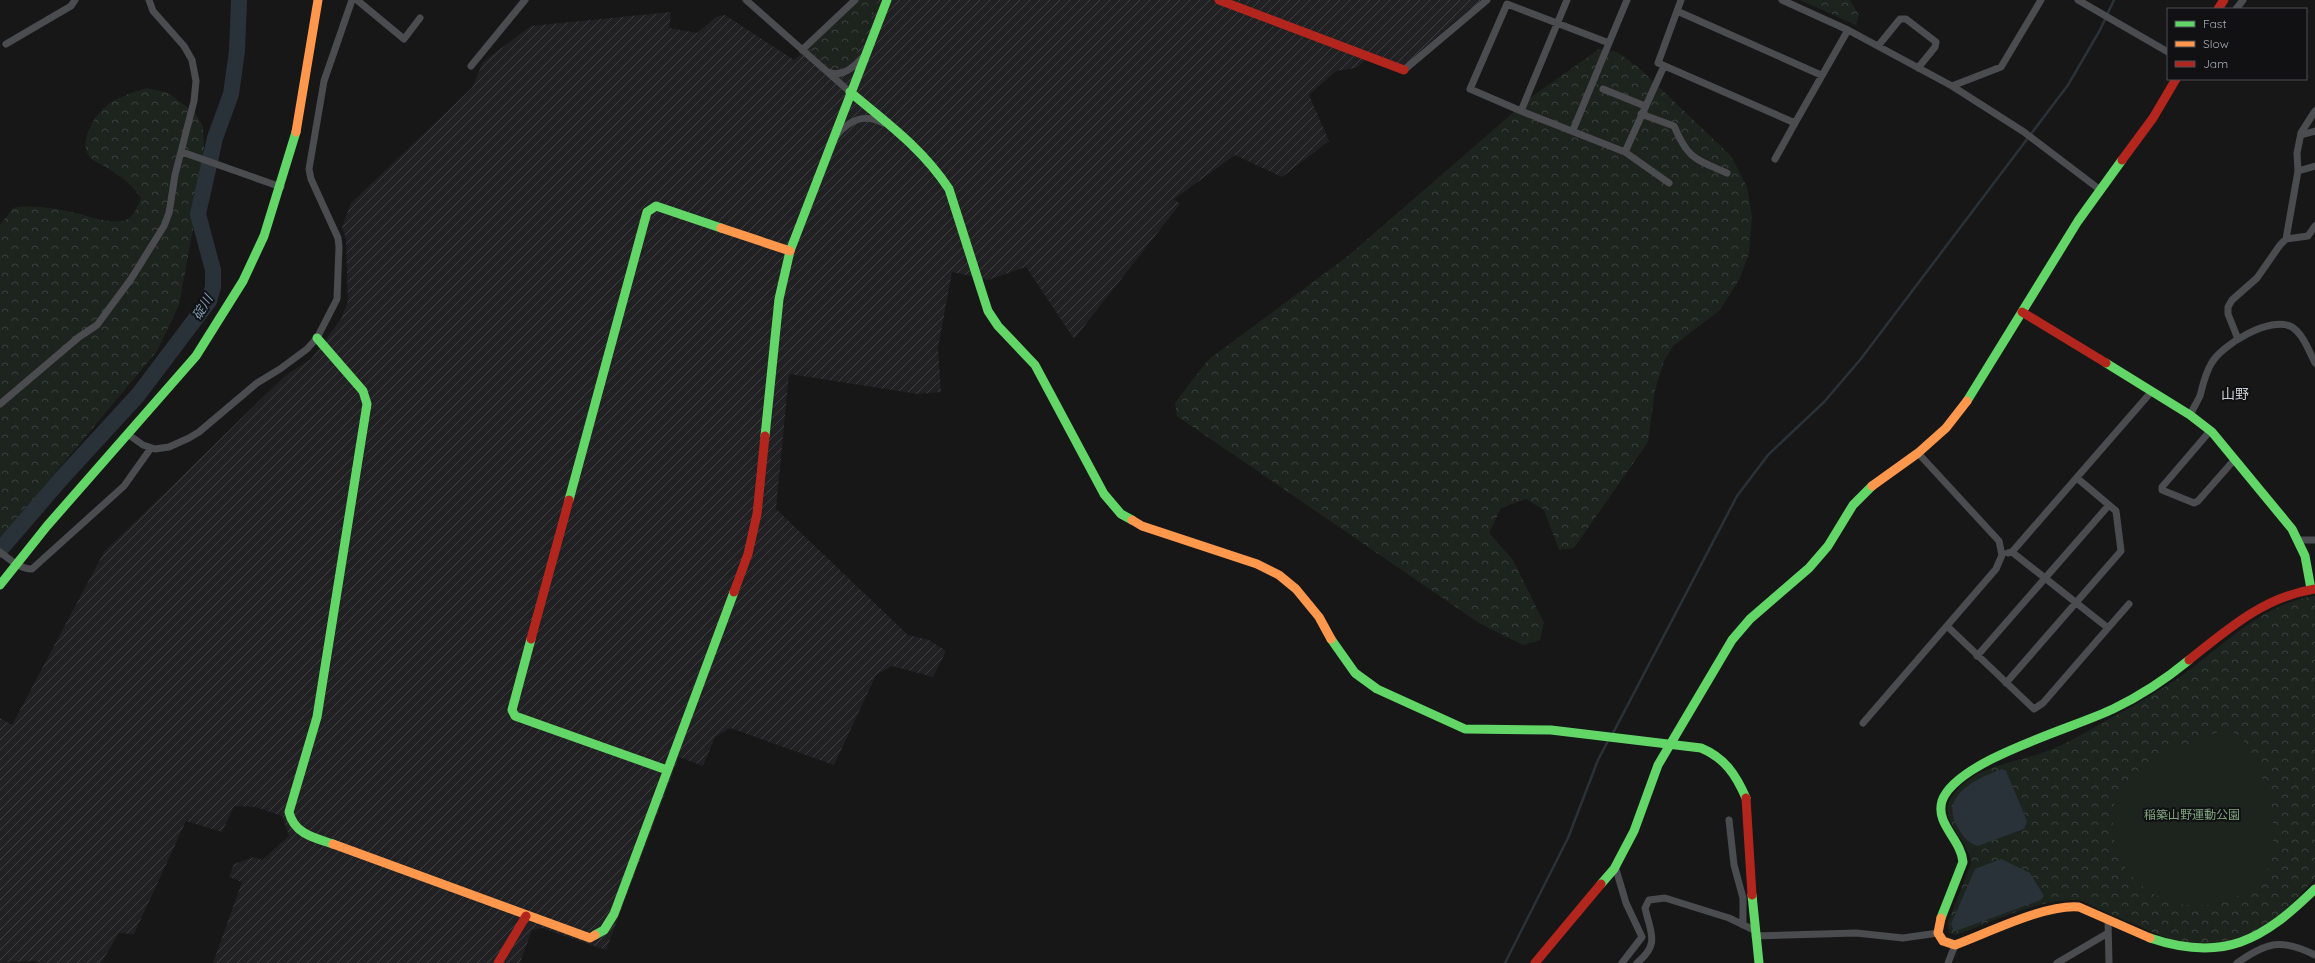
<svg xmlns="http://www.w3.org/2000/svg" width="2315" height="963" font-family="Quicksand,'Noto Sans JP',sans-serif">
<style>
.industrial{fill:url(#industrial-furrows)}
.forest{fill:url(#forest-crowns)}
.pitch{fill:#1d241e}
.water{fill:#2a3239}
.lines{fill:none;stroke-linecap:round;stroke-linejoin:round}
.stream{stroke:#2a3239;stroke-width:2.5}
.river{stroke:#2a3239;stroke-width:16}
.street{stroke:#4b4c50;stroke-width:7}
.fast{stroke:#63d668;stroke-width:9}
.slow{stroke:#ff974d;stroke-width:9}
.jam{stroke:#b3261e;stroke-width:9}
.labels{text-anchor:middle;dominant-baseline:central;stroke-width:4;stroke-linejoin:round;paint-order:stroke}
.park-label{font-size:12px;fill:#7fa381;stroke:#111113}
.water-label{font-size:13px;font-style:italic;fill:#7f9bb3;stroke:#111113}
.quarter-label{font-size:14px;fill:#c9ccd4;stroke:#111113}
</style>
<defs>
<pattern id="industrial-furrows" width="10" height="10" patternUnits="userSpaceOnUse"><rect width="10" height="10" fill="#212123"/><path d="M-1 1l2-2M0 10L10 0M9 11l2-2" fill="none" stroke="#3e3f41"/></pattern>
<pattern id="forest-crowns" width="20" height="18" patternUnits="userSpaceOnUse"><rect width="20" height="18" fill="#1d241e"/><path d="M2 6a3 3 0 1 1 6 0M12 15a3 3 0 1 1 6 0" fill="none" stroke="#3b413d"/></pattern>
</defs>
<rect width="100%" height="100%" fill="#171717"/>
<path class="industrial" d="M 860,0 L 1484,0 L 1455,21 L 1405,66 L 1373,54 L 1356,68 L 1336,71 L 1309,95 L 1329,141 L 1282,177 L 1235,155 L 1174,199 L 1180,204 L 1074,339 L 1026,267 L 988,280 L 952,272 L 938,348 L 941,392 L 918,394 L 789,374 L 776,509 L 908,635 L 929,640 L 946,651 L 933,677 L 892,666 L 876,675 L 834,765 L 730,728 L 715,737 L 703,766 L 679,757 L 606,950 L 542,928 L 532,930 L 520,963 L 213,963 L 242,882 L 229,877 L 234,864 L 254,857 L 262,860 L 289,836 L 282,816 L 256,807 L 234,806 L 222,832 L 186,821 L 134,934 L 119,933 L 101,963 L 40,963 L 35,961 L 0,963 L 0,718 L 12,725 L 104,552 L 286,375 L 311,359 L 341,319 L 348,301 L 346,239 L 342,227 L 351,203 L 472,88 L 483,62 L 531,26 L 671,12 L 669,28 L 697,33 L 716,17 L 725,15 L 794,60 L 809,48 Z"/>
<path class="forest" d="M 860,0 L 878,0 C 871,17 858,75 834,68 C 825,65 816,55 809,48 Z
M 1800,0 L 1850,0 L 1859,15 L 1856,25 Z
M 1599,49 L 1617,52 L 1639,68 L 1731,156 L 1747,187 L 1752,217 L 1749,253 L 1740,278 L 1720,310 L 1673,346 L 1664,361 L 1655,390 L 1648,442 L 1574,548 L 1559,550 L 1544,510 L 1526,499 L 1501,508 L 1489,533 L 1513,560 L 1544,623 L 1540,640 L 1523,645 L 1479,623 L 1177,416 L 1175,403 L 1208,360 L 1348,256 L 1530,98 Z
M 147,88 L 168,93 L 195,113 L 203,126 L 205,164 L 179,305 L 157,351 L 57,471 L 23,519 L 0,538 L 0,225 L 13,208 C 34,204 59,209 80,214 C 93,218 109,223 123,221 C 134,218 137,207 141,198 C 131,183 119,175 104,166 C 99,163 94,162 91,158 C 84,151 85,144 87,135 C 98,104 117,97 147,88 Z
M 2315,596 L 2315,879 C 2297,897 2278,922 2255,935 C 2210,959 2178,943 2136,925 C 2118,917 2100,910 2083,901 C 2049,894 1990,923 1956,935 L 1949,933 L 1948,922 L 1971,864 C 1972,842 1936,820 1951,798 C 1973,765 2013,764 2047,751 C 2072,742 2097,725 2122,712 C 2139,703 2157,692 2174,681 C 2219,651 2258,604 2315,596 Z"/>
<path class="pitch" d="M 2227,730 C 2252,735 2261,779 2270,800 C 2273,810 2273,820 2273,830 C 2274,857 2273,871 2250,888 C 2194,931 2108,891 2113,818 C 2114,809 2114,797 2120,789 C 2128,780 2146,763 2156,757 C 2163,752 2174,750 2182,747 C 2196,741 2212,733 2227,730 Z"/>
<path class="water" d="M 2002,769 L 2006,771 L 2027,821 L 2024,829 L 1978,846 C 1966,842 1963,836 1957,826 C 1939,795 1978,778 2002,769 Z
M 2001,859 L 2030,873 L 2044,896 L 2041,900 L 1956,931 L 1953,930 L 1951,924 L 1975,869 Z"/>
<g class="lines">
<path class="stream" d="M 1613,733 L 1737,496 L 1768,455 L 1824,402 L 1860,360 L 2068,85 L 2100,30 L 2114,0
M 1505,963 L 1568,838 L 1598,760 L 1609,739"/>
<path class="river" d="M 0,550 L 61,479 L 138,395 L 209,301 L 213,287 L 213,270 L 198,214 L 215,138 L 231,94 L 237,51 L 239,0"/>
<path class="street" d="M 357,0 L 404,39 L 420,18
M 746,0 L 850,92
M 1567,0 L 1521,111 L 1625,152 L 1664,66
M 1681,0 L 1658,63 L 1795,123 L 1848,30
M 1782,0 L 1848,30 L 1952,86 L 2001,67 L 2041,0
M 2078,0 L 2168,52
M 2236,9 L 2243,0
M 1677,11 L 1821,75
M 1609,43 L 1627,0
M 6,44 L 71,6 L 75,0
M 1878,46 L 1900,19 L 1906,19 L 1936,42 L 1935,47 L 1918,68
M 802,50 L 855,0
M 471,66 L 525,0
M 1404,70 L 1487,0
M 828,72 C 841,78 854,67 862,58
M 1952,86 L 2024,132 L 2099,189
M 1603,89 L 1645,106
M 1521,111 L 1470,89 L 1507,4 L 1609,43 L 1573,130
M 1641,114 L 1674,126 C 1688,159 1695,159 1727,173
M 2301,135 L 2315,131
M 836,136 C 849,120 864,113 883,123
M 182,152 L 281,187
M 1625,152 L 1669,183
M 1775,159 L 1795,123
M 2298,171 L 2315,166
M 2286,239 L 2298,171 L 2297,153 L 2301,133 L 2315,111
M 2238,339 L 2228,314 L 2228,307 L 2232,300 L 2257,278 L 2280,245 L 2286,239 L 2308,236 L 2315,226
M 0,404 L 79,337 L 97,325 L 131,279 L 164,226 L 169,213 L 175,175 L 194,101 L 196,81 L 192,60 L 184,46 L 153,11 L 149,0
M 2190,415 C 2193,409 2197,402 2200,396 C 2203,385 2205,374 2211,364 C 2221,345 2271,315 2292,327 C 2303,334 2309,351 2315,363
M 2210,431 L 2162,487 L 2162,490 L 2194,503 L 2198,501 L 2235,459
M 129,435 L 143,445 L 155,449 L 169,447 L 189,438 L 199,432 L 257,383 L 280,369 L 307,349 L 317,338 L 337,299 L 339,247 L 338,238 L 311,179 L 309,169 L 324,81 L 352,0
M 2299,540 L 2315,540
M 0,552 C 9,559 20,569 32,569 L 124,486 L 151,448
M 2008,553 L 2012,552 L 2152,391
M 1947,626 L 2034,709 L 2043,703 L 2108,628 L 2012,552
M 2108,628 L 2129,604
M 1977,656 L 2109,505
M 2006,683 L 2121,551 L 2116,511 L 2077,478
M 1863,723 L 1996,569 L 2002,555 L 1999,541 L 1918,453
M 1729,820 L 1734,865 L 1743,898 L 1743,925
M 1615,866 L 1626,903 L 1642,937 L 1622,963
M 2108,920 L 2109,963
M 1755,936 L 1856,933 L 1903,938 L 1938,933
M 1637,963 C 1660,944 1651,934 1645,908 L 1649,900 L 1665,898 L 1729,918 L 1754,930
M 1948,963 L 1955,945
M 2057,963 L 2108,933
M 2237,963 C 2267,942 2281,938 2315,955"/>
<path class="fast" d="M 850,92 C 886,122 923,149 949,189 L 988,311 L 998,326 L 1035,365 L 1104,494 L 1121,514 L 1132,520
M 317,338 L 363,391 L 367,404 L 317,717 L 289,812 C 294,834 315,838 333,844
M 2106,363 L 2190,415 L 2212,432 L 2292,529 L 2305,556 L 2311,589
M 1967,401 L 2078,221 L 2122,160
M 765,436 L 779,299 L 790,251 L 887,0
M 569,500 L 647,212 L 656,206 L 721,228
M 0,585 L 47,526 L 196,356 L 243,281 L 264,236 L 296,132
M 531,639 L 512,710 L 515,716 L 667,770
M 1331,639 L 1355,673 L 1377,689 L 1465,729 L 1551,730 L 1701,748 C 1725,758 1736,775 1746,798
M 1601,884 L 1614,869 L 1634,831 L 1658,765 L 1732,640 L 1750,619 L 1809,568 L 1828,546 L 1853,505 L 1872,486
M 1752,895 L 1759,963
M 1941,918 L 1963,862 C 1961,839 1935,824 1942,801 C 1956,760 2074,728 2113,709 C 2140,696 2166,679 2189,660
M 595,935 L 604,930 L 614,914 L 734,592
M 2150,938 C 2224,963 2263,940 2315,889"/>
<path class="slow" d="M 296,132 L 318,0
M 721,228 L 790,251
M 1872,486 L 1918,453 L 1946,428 L 1967,401
M 1132,520 L 1142,526 L 1257,564 L 1279,575 L 1296,589 L 1319,617 L 1331,639
M 333,844 L 590,938 L 595,935
M 1941,918 L 1938,933 L 1943,941 L 1955,945 C 1988,933 2045,904 2079,907 L 2150,938"/>
<path class="jam" d="M 1219,0 L 1404,70
M 2218,9 L 2224,0
M 2122,160 L 2153,118 L 2176,79
M 2022,312 L 2106,363
M 734,592 L 748,554 L 757,514 L 765,436
M 531,639 L 569,500
M 2189,660 C 2229,628 2264,597 2315,589
M 1746,798 L 1752,895
M 498,963 L 526,916
M 1535,963 L 1601,884"/>
</g>
<g class="labels">
<g class="park-label">
<text x="2192" y="814">稲築山野運動公園</text>
</g>
<g class="water-label">
<text transform="translate(202 307) rotate(-59)">碇川</text>
</g>
<g class="quarter-label">
<text x="2235" y="394">山野</text>
</g>
</g>
<rect x="2167" y="8" width="140" height="72" fill="#111113" stroke="#4d4f55"/>
<rect x="2175" y="21" width="20" height="6" fill="#63d668" stroke="#4d4f55"/>
<text x="2203" y="28" font-size="12" fill="#a8adb8">Fast</text>
<rect x="2175" y="41" width="20" height="6" fill="#ff974d" stroke="#4d4f55"/>
<text x="2203" y="48" font-size="12" fill="#a8adb8">Slow</text>
<rect x="2175" y="61" width="20" height="6" fill="#b3261e" stroke="#4d4f55"/>
<text x="2203" y="68" font-size="12" fill="#a8adb8">Jam</text>
</svg>
